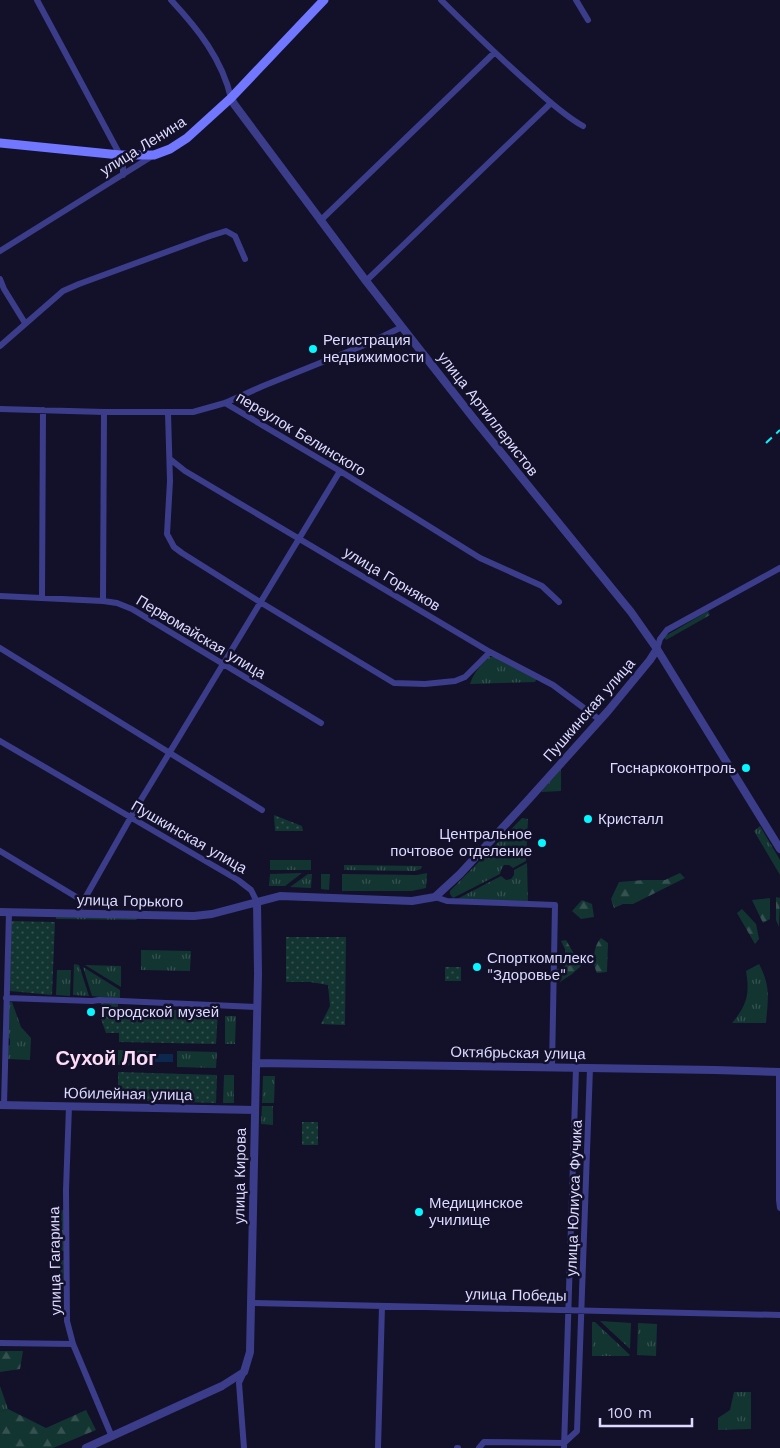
<svg xmlns="http://www.w3.org/2000/svg" width="780" height="1448" font-family="'Work Sans',sans-serif">
<style>
.grass{fill:url(#grass-tufts)}
.forest{fill:url(#forest-firs)}
.park{fill:url(#park-dots)}
.water{fill:#0c284e}
.lines{fill:none;stroke-linecap:round;stroke-linejoin:round}
.minor{stroke:#3b3d8a;stroke-width:6}
.tertiary{stroke:#3b3d8a;stroke-width:8}
.secondary{stroke:#7177ff;stroke-width:9}
.rail{stroke:#06f7ff;stroke-width:2;stroke-dasharray:8 6;stroke-linecap:butt}
.poi-dot{fill:#06f7ff;stroke:#13102a;stroke-width:2}
.labels{text-anchor:middle;dominant-baseline:central;stroke-width:5;stroke-linejoin:round;paint-order:stroke}
.street-label{font-size:15px;fill:#dcdaff;stroke:#13102a}
.poi-label{font-size:15px;fill:#dcdaff;stroke:#13102a;text-anchor:start}
.district-label{font-size:20px;font-weight:bold;fill:#ffdcf5;stroke:#13102a}
</style>
<defs>
<pattern id="grass-tufts" width="24" height="20" patternUnits="userSpaceOnUse" patternTransform="scale(1.25)"><rect width="24" height="20" fill="#133531"/><path d="M3 7l-1-3M5 7V3M7 7l1-3M15 17l-1-3M17 17v-4M19 17l1-3" fill="none" stroke="#355250"/></pattern>
<pattern id="forest-firs" width="22" height="20" patternUnits="userSpaceOnUse" patternTransform="scale(1.25)"><rect width="22" height="20" fill="#133531"/><path d="M5 1l3.5 6h-7zM16 11l3.5 6h-7z" fill="#355250"/></pattern>
<pattern id="park-dots" width="8" height="8" patternUnits="userSpaceOnUse" patternTransform="scale(1.25)"><rect width="8" height="8" fill="#133531"/><path d="M2 2h.1M6 6h.1" fill="none" stroke="#355250" stroke-width="1.8" stroke-linecap="round"/></pattern>
</defs>
<rect width="100%" height="100%" fill="#13102a"/>
<path class="grass" d="M 489,657 L 496,657 L 537,678 L 535,682 L 470,684 C 474,672 480,666 489,657 Z
M 561,769 L 561,791 L 541,792 Z
M 522,818 L 528,819 L 526,861 L 513,868 L 509,865 L 504,865 L 501,870 L 500,874 L 453,898 L 450,894 L 450,891 Z
M 760,826 L 780,860 L 780,875 L 754,831 Z
M 270,860 L 311,860 L 311,870 L 270,870 Z
M 527,863 L 528,902 L 457,899 L 501,876 L 506,880 L 511,879 L 514,875 L 514,870 Z
M 344,865 L 422,866 L 421,869 L 415,871 L 344,870 Z
M 302,873 L 285,886 L 269,886 L 270,874 Z
M 427,873 L 426,888 L 412,891 L 342,891 L 342,874 L 417,875 Z
M 308,874 L 312,874 L 311,888 L 290,887 Z
M 321,874 L 330,874 L 329,890 L 321,889 Z
M 56,915 L 136,917 L 137,919 L 136,920 L 56,919 Z
M 141,950 L 191,951 L 190,971 L 141,970 Z
M 74,964 L 79,965 L 89,996 L 73,995 Z
M 759,964 C 771,987 768,998 766,1023 L 732,1023 C 747,1005 750,994 746,971 Z
M 85,965 L 121,966 L 121,987 Z
M 83,967 L 120,990 L 120,999 L 92,996 Z
M 57,970 L 71,970 L 70,996 L 56,995 Z
M 8,1002 L 12,1002 L 21,1027 L 31,1038 L 30,1060 L 7,1059 L 7,1046 L 10,1045 L 10,1039 L 7,1037 Z
M 225,1016 L 236,1016 L 235,1044 L 225,1044 Z
M 118,1050 L 151,1051 L 151,1066 L 118,1065 Z
M 177,1051 L 217,1052 L 216,1068 L 177,1067 Z
M 224,1075 L 234,1075 L 234,1103 L 223,1103 Z
M 263,1076 L 275,1076 L 274,1103 L 262,1103 Z
M 262,1106 L 273,1106 L 273,1125 L 261,1124 Z
M 52,1210 L 65,1210 L 64,1251 L 61,1251 L 61,1242 L 52,1241 Z
M 61,1260 L 64,1260 L 63,1290 L 60,1290 Z
M 600,1321 L 631,1323 L 630,1349 Z
M 592,1322 L 595,1322 L 630,1355 L 629,1356 L 592,1356 Z
M 638,1323 L 657,1324 L 656,1356 L 637,1355 Z
M 0,1386 L 8,1409 L 0,1412 Z
M 734,1392 L 751,1392 L 751,1429 L 718,1430 L 718,1418 L 730,1410 Z"/>
<path class="forest" d="M 708,611 L 710,615 L 666,640 L 664,637 Z
M 680,873 L 685,878 L 633,904 L 623,904 L 614,908 L 611,899 L 619,882 L 644,880 L 665,880 Z
M 776,897 L 780,898 L 779,927 L 776,920 Z
M 770,898 L 770,919 L 763,923 L 752,900 Z
M 582,900 L 592,904 L 594,917 L 581,919 L 572,911 Z
M 742,909 L 756,924 L 759,939 L 755,944 L 737,913 Z
M 601,938 L 608,943 L 607,972 L 597,973 C 592,964 593,946 601,938 Z
M 566,940 L 581,966 L 572,974 L 560,982 L 555,970 L 565,966 L 565,949 L 561,941 Z
M 0,1351 L 23,1351 L 20,1369 L 0,1372 Z
M 8,1409 L 46,1428 L 86,1410 L 96,1430 L 53,1448 L 0,1448 L 0,1412 Z"/>
<path class="park" d="M 274,815 L 302,826 L 303,831 L 275,831 Z
M 10,921 L 55,922 L 52,995 L 10,991 Z
M 286,937 L 346,937 L 345,1025 L 321,1024 L 330,1006 L 328,985 L 310,982 L 286,982 Z
M 445,967 L 461,967 L 461,981 L 445,981 Z
M 101,1002 L 118,1003 L 118,1008 L 218,1011 L 216,1044 L 119,1042 L 119,1033 L 106,1033 L 101,1019 Z
M 118,1072 L 217,1075 L 216,1103 L 118,1100 Z
M 302,1122 L 318,1122 L 318,1145 L 302,1145 Z"/>
<path class="water" d="M 155,1054 L 173,1054 L 173,1062 L 155,1062 Z"/>
<g class="lines">
<path class="minor" d="M 37,0 L 120,155 L 123,165 L 123,175
M 171,0 C 198,29 222,59 231,98
M 441,0 C 471,30 502,60 534,88 C 549,101 565,116 583,126
M 576,0 L 588,20
M 320,221 L 494,53
M 0,251 L 154,155
M 0,279 L 4,289 L 25,323
M 366,281 L 551,103
M 0,346 L 63,291 L 79,284 L 210,236 L 226,231 L 235,236 L 245,259
M 225,403 L 340,471 L 480,558 L 542,586 L 559,602
M 0,409 L 104,412 L 193,412 L 225,403 L 263,386 L 367,344 L 402,327
M 168,413 L 170,481 L 167,534 L 174,547 L 182,553 L 260,602 L 394,683 L 425,684 L 455,681 L 465,677 L 490,652
M 170,459 L 185,471 L 490,652 L 553,685 L 600,720
M 0,596 L 103,601 L 117,603 L 132,609 L 321,723
M 42,597 L 43,410
M 103,601 L 104,412
M 0,648 L 262,810
M 657,649 L 660,639 L 667,630 L 780,568
M 0,741 L 238,880 L 251,890 L 257,902
M 0,851 L 83,901
M 435,897 L 447,901 L 555,905 L 552,1067
M 76,914 L 136,808 L 340,471
M 6,998 L 92,1001 L 99,1000 L 258,1007
M 779,1072 L 779,1200 L 780,1208
M 4,1105 L 9,912
M 69,1106 L 66,1190 L 67,1321 L 73,1344 L 112,1437
M 251,1303 L 780,1315
M 0,1343 L 73,1344
M 564,1443 L 577,1431 L 590,1068
M 244,1448 L 239,1383 L 244,1372
M 378,1448 L 382,1306
M 457,1448 L 458,1448
M 479,1448 L 484,1442 L 564,1443
M 564,1448 L 576,1068"/>
<path class="tertiary" d="M 231,98 L 234,104 L 366,281 L 474,419 L 631,612 L 657,649 L 780,849
M 0,912 L 194,916 L 212,914 L 280,896 L 412,901 L 435,897 L 460,874 L 529,799 L 608,711 L 650,660 L 657,649
M 256,1063 L 715,1070 L 780,1072
M 0,1105 L 255,1110
M 86,1448 L 222,1386 L 244,1372 L 250,1352 L 258,974 L 257,902"/>
<path class="secondary" d="M 0,143 L 120,155 L 154,155 L 170,149 L 187,138 L 231,98 L 324,0"/>
<path class="rail" d="M 766,443 L 780,430"/>
</g>
<g class="poi-dot">
<circle cx="313" cy="349" r="5"/>
<circle cx="746" cy="768" r="5"/>
<circle cx="588" cy="819" r="5"/>
<circle cx="542" cy="843" r="5"/>
<circle cx="477" cy="967" r="5"/>
<circle cx="91" cy="1012" r="5"/>
<circle cx="419" cy="1212" r="5"/>
</g>
<g class="labels">
<g class="street-label">
<text transform="translate(143 146) rotate(-32)">улица Ленина</text>
<text transform="translate(488 414) rotate(52)">улица Артиллеристов</text>
<text transform="translate(301 434) rotate(31)">переулок Белинского</text>
<text transform="translate(392 579) rotate(31)">улица Горняков</text>
<text transform="translate(201 637) rotate(31)">Первомайская улица</text>
<text transform="translate(589 710) rotate(-49)">Пушкинская улица</text>
<text transform="translate(189 837) rotate(30)">Пушкинская улица</text>
<text transform="translate(130 901) rotate(1)">улица Горького</text>
<text transform="translate(518 1053) rotate(1)">Октябрьская улица</text>
<text transform="translate(128 1094) rotate(1)">Юбилейная улица</text>
<text transform="translate(240 1176) rotate(-89)">улица Кирова</text>
<text transform="translate(574 1198) rotate(-88)">улица Юлиуса Фучика</text>
<text transform="translate(55 1261) rotate(-91)">улица Гагарина</text>
<text transform="translate(516 1295) rotate(1)">улица Победы</text>
</g>
<g class="poi-label">
<text x="323" y="340">Регистрация<tspan x="323" dy="17">недвижимости</tspan></text>
<text x="736" y="768" text-anchor="end">Госнаркоконтроль</text>
<text x="598" y="819">Кристалл</text>
<text x="532" y="834" text-anchor="end">Центральное<tspan x="532" dy="17">почтовое отделение</tspan></text>
<text x="487" y="958">Спорткомплекс<tspan x="487" dy="17">"Здоровье"</tspan></text>
<text x="101" y="1012">Городской музей</text>
<text x="429" y="1203">Медицинское<tspan x="429" dy="17">училище</tspan></text>
</g>
<g class="district-label">
<text x="106" y="1058">Сухой Лог</text>
</g>
</g>
<path d="M600 1418v8h92v-8" fill="none" stroke="#dcdaff" stroke-width="2.5"/>
<text x="608" y="1418" font-size="15" fill="#dcdaff" stroke="#13102a" stroke-width="4" paint-order="stroke">100 m</text>
</svg>
